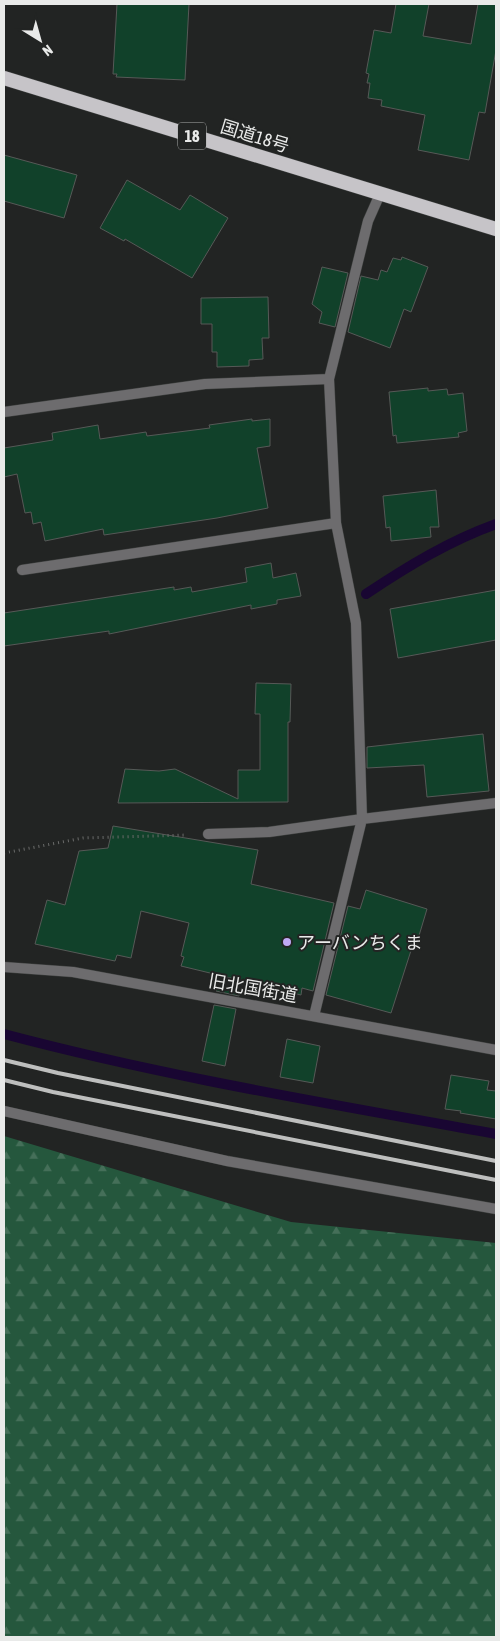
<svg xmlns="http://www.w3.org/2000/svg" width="500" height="1641" font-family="'Asap Condensed','Noto Sans JP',sans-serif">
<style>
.forest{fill:url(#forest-firs)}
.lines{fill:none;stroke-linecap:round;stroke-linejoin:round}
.stream{stroke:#190632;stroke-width:10}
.building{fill:#11412a;stroke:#565957}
.service-casing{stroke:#3e403f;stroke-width:11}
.minor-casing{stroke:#3e403f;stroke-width:11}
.trunk-casing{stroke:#3e403f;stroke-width:15}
.path{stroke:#6a6b6a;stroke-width:3;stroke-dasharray:1 4;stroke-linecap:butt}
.service{stroke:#6d6c6e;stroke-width:10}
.minor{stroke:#6d6c6e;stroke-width:10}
.trunk{stroke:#c6c4c8;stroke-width:14}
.rail{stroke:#bebfbe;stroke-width:4}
.poi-dot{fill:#bfa9f4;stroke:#222423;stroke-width:2}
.labels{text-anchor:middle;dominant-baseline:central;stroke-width:4;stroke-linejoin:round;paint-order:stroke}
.shield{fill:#222423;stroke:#adafae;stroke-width:1}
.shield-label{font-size:16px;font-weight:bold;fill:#e9eae9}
.street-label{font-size:18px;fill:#e9eae9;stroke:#222423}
.poi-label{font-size:18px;fill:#e9eae9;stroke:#222423;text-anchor:start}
</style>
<defs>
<pattern id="forest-firs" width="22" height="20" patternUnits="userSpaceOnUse" patternTransform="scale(1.25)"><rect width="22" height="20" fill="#25573d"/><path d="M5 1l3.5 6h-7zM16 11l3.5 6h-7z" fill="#456f59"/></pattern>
</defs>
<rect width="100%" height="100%" fill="#222423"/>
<path class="forest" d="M 4,1136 L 291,1222 L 496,1243 L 496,1637 L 4,1637 Z"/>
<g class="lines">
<path class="stream" d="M 366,594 C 408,566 449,541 496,524
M 4,1034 C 166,1077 332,1104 496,1134"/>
</g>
<path class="building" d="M 117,4 L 189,4 L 185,80 L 116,77 L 117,74 L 113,74 Z
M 396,4 L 429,4 L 423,36 L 471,44 L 478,4 L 496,4 L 496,50 L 485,113 L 479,112 L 469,160 L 418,150 L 425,115 L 381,106 L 382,100 L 368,98 L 370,83 L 367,83 L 369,74 L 366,73 L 374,30 L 391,33 Z
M 4,155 L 77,175 L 64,218 L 4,201 Z
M 127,180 L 180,210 L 190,195 L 228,218 L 192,278 L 125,239 L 124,241 L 100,228 Z
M 402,257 L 428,267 L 411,312 L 404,309 L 390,348 L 348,332 L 361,276 L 378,280 L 381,270 L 387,272 L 393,258 L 401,260 Z
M 322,267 L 348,273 L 335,327 L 319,323 L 322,312 L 312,304 Z
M 268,297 L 269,338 L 262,338 L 263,359 L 249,360 L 249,366 L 217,367 L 217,352 L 212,352 L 212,324 L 201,324 L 201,298 Z
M 428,388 L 428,391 L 447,389 L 448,395 L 463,393 L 467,431 L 458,433 L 459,437 L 397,443 L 396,435 L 393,436 L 389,392 Z
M 252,419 L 252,421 L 270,419 L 270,446 L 257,448 L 268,508 L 217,518 L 104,535 L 103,529 L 45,541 L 41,522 L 33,524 L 31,512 L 25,513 L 17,474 L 4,477 L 4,448 L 53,440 L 52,433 L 98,425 L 100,439 L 146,432 L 147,436 L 210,428 L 209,425 Z
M 436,490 L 439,527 L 430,527 L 431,537 L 391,541 L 390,527 L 386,528 L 383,496 Z
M 271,563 L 273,578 L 296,573 L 301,596 L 277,600 L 277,604 L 251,609 L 251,605 L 109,634 L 109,631 L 4,646 L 4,613 L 174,587 L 174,590 L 191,587 L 192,592 L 247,582 L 245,568 Z
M 496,590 L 496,640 L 398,658 L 390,609 Z
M 256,683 L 291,684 L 290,722 L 288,722 L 288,802 L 118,803 L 125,769 L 159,771 L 175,769 L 238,799 L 238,770 L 260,770 L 260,714 L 255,714 Z
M 483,734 L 489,791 L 427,797 L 424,765 L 367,768 L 367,747 Z
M 113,826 L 258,850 L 251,884 L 334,903 L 313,991 L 302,988 L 301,995 L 181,966 L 184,957 L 181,956 L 189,923 L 141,911 L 131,958 L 117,955 L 115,961 L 35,944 L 47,900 L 65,905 L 79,851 L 108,848 Z
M 366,890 L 427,909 L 418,939 L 415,938 L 391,1013 L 326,995 L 348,906 L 360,909 Z
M 217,987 L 240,991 L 239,996 L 216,991 Z
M 214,1005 L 236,1009 L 225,1066 L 202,1061 Z
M 287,1039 L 320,1046 L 313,1083 L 280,1077 Z
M 451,1075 L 489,1081 L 487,1090 L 496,1091 L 496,1119 L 460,1113 L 461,1111 L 445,1109 Z"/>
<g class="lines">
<g class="service-casing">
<path id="service" d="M 208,834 L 269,832 L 362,819"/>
</g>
<g class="minor-casing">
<path id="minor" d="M 4,412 L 205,384 L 329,379
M 22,570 L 336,523
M 362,819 L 496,803
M 4,967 L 73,972 L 496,1050
M 314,1016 L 362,819 L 356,623 L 336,523 L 329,379 L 368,221 L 380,194
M 4,1111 L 227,1161 L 496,1209"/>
</g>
<g class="trunk-casing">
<path id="trunk" d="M 4,78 L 496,229"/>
</g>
<path class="path" d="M 4,853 L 83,838 L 187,835"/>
<use href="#service" class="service"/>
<use href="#minor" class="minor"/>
<use href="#trunk" class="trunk"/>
<path class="rail" d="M 4,1060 L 58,1073 L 496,1161
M 4,1080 L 53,1092 L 496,1180"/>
</g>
<circle class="poi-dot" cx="287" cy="942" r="5"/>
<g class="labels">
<rect class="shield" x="178" y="122.5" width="28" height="27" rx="4"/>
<g class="shield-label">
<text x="192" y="136">18</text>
</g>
<g class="street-label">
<text transform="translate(255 136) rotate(17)">国道18号</text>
<text transform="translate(253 988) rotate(10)">旧北国街道</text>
</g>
<g class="poi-label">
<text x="297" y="942">アーバンちくま</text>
</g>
</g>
<rect width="500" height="1641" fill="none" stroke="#e9eae9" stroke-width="10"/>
<g transform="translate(40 40) rotate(143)" stroke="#222423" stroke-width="4" paint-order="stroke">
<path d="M0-4L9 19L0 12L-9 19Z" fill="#e9eae9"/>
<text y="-8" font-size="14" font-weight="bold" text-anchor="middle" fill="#e9eae9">N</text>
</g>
</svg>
